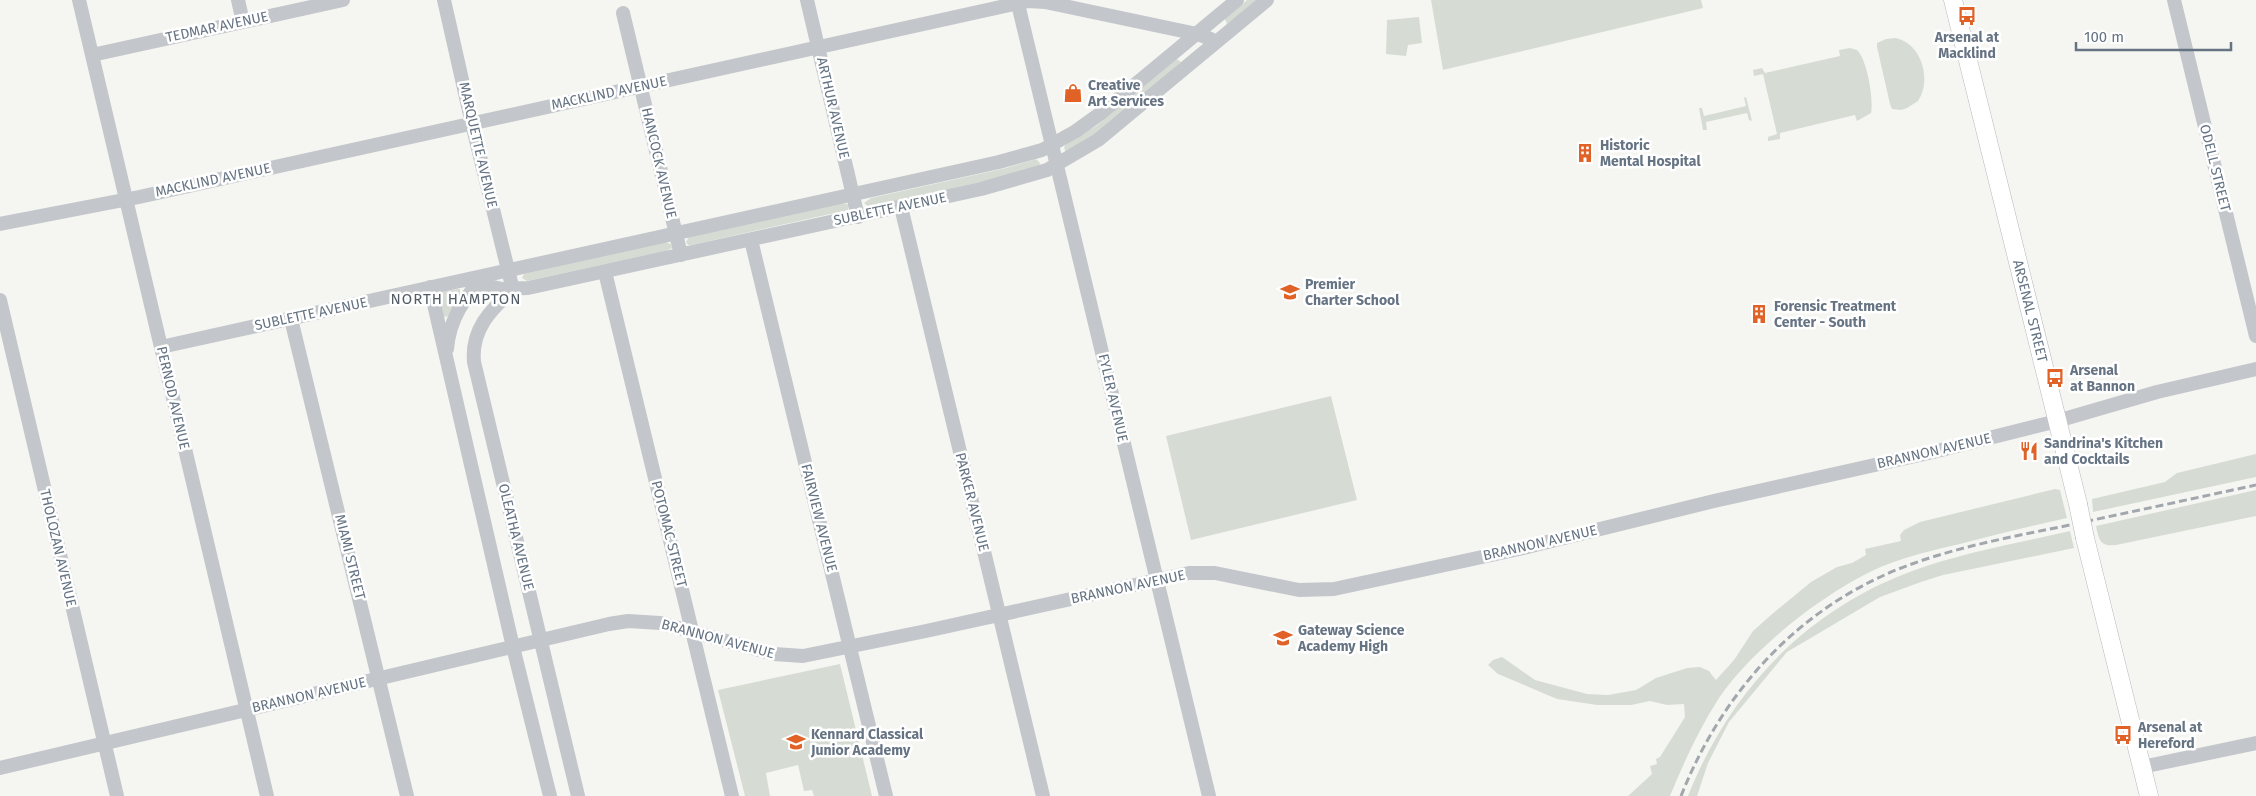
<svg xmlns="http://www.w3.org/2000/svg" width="2256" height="796" font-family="'Fira Sans',sans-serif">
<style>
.green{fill:#d6dcd3}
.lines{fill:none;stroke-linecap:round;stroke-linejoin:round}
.major-casing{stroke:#b4b8bc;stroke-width:19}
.minor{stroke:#c3c6ca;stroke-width:14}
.major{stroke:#fff;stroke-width:18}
.rail{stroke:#a2a7ad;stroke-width:3;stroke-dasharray:8 4;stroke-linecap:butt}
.major-bridge-casing{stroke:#b4b8bc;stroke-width:19;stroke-linecap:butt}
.major-bridge{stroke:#fff;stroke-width:18}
.labels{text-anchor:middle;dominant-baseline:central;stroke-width:5;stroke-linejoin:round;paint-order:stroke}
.street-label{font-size:14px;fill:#657383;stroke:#fff}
.poi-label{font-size:14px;font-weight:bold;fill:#657383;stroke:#fff;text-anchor:start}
.neighbourhood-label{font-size:15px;letter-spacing:1px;fill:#535d68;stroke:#fff}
</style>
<rect width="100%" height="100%" fill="#f5f6f2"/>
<path class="green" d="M 1247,0 L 1260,0 L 1227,24 L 1225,19 L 1227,17 Z
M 1431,0 L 1701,0 L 1703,8 L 1443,70 Z
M 1419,17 L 1422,43 L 1408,45 L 1406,56 L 1386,54 L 1387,20 Z
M 1895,38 C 1922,43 1932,80 1918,101 L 1907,108 L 1901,110 L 1892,109 L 1890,104 L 1877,47 L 1877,43 L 1886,39 Z
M 1850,48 L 1857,50 C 1867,59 1874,100 1871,113 L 1857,121 L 1855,115 L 1780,133 L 1780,139 L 1768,141 L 1768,137 L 1777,134 L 1763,74 L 1754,76 L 1753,70 L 1762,68 L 1765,73 L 1840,56 L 1839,50 Z
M 1177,59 L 1181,62 L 1100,133 L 1066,153 L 1064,147 L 1066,144 L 1096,126 Z
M 1746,97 L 1752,121 L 1749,120 L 1747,113 L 1706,122 L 1707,130 L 1703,130 L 1699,108 L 1702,108 L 1704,116 L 1746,106 L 1744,98 Z
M 1036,159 L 1040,163 L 1039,166 L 999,178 L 869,207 L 864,203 L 871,198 L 1006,168 Z
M 843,203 L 849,205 L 848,210 L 692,245 L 688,245 L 686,242 L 689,237 Z
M 665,242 L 671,244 L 672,248 L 666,251 L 527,281 L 522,278 L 524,274 Z
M 457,289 L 460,289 L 460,296 L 448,316 L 445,317 L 443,316 L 438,297 L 442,292 Z
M 1331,396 L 1357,500 L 1191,540 L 1166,436 Z
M 2256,454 L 2256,477 L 2093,512 L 2092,499 L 2165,482 L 2177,473 Z
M 2055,489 L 2060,490 L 2067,518 C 2031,526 1995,535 1960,544 C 1934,550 1908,556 1883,566 C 1827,590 1754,647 1719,698 C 1699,729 1684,762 1670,796 L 1628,796 L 1652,774 L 1650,766 L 1657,764 L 1656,759 L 1660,757 L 1685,717 L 1684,704 L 1667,705 L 1650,701 L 1631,705 L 1597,705 L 1557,699 L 1498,674 L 1488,665 L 1493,660 L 1502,657 L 1535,680 L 1587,694 L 1608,695 L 1636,690 L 1656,678 L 1687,668 L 1700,667 L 1709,671 L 1716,680 L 1734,660 L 1753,631 L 1771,615 L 1811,582 L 1837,567 L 1852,563 L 1866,555 L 1865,549 L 1901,541 L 1900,535 L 1904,530 L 1920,522 Z
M 2256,490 L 2256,516 L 2116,545 C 2100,547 2099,540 2096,526 Z
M 2070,531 L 2074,548 L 1943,575 L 1921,582 L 1880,597 L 1787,652 L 1729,722 L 1708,763 L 1697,796 L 1688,796 C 1730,690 1807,609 1915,570 C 1965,552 2018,543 2070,531 Z
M 840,664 L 872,796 L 814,796 L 812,790 L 804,791 L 798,765 L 766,773 L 770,796 L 745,796 L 718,690 Z"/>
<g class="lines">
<g class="major-casing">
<path id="major" d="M 1953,0 L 2078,504
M 2085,538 L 2149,796"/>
</g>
<path class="minor" d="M 79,0 L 267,796
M 238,0 L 243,22
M 444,0 L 472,124 L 513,290 C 490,310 471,330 474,362 L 578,796
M 807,0 L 858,217
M 1017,0 L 1209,796
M 2174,0 L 2256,336
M 623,13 L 681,255
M 92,55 L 343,0
M 901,207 L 1043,796
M 0,224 L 139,197 L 1028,1 L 1045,2 L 1197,34 L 1211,39 L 1215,43
M 751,240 L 886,796
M 605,272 L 732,796
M 468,281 L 502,289 L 528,288 L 981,189 L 1047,170 L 1098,140 L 1267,0
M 430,287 L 513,647 L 550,796
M 0,300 L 117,796
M 291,319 L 407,796
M 161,347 L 999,162 L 1042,150 L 1076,131 L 1101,113 L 1237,0
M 447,349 C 449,322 464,294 486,278
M 2142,767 L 2256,743
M 0,768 L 609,624 L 628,621 L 660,623 L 774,654 L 803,656 L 926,631 L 1189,573 L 1215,573 L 1299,590 L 1334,589 L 1519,549 L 1714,501 L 1933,452 L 2057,421 L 2157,392 L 2256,369"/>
<use href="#major" class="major"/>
<path class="rail" d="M 1681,796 C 1721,695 1794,612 1896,570 C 1948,549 2005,538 2060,527 C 2126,513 2191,499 2256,485"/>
<g class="major-bridge-casing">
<path id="major-bridge" d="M 2078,504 L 2085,538"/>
</g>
<use href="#major-bridge" class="major-bridge"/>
</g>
<defs>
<g id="bus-bare" transform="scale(1.5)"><path d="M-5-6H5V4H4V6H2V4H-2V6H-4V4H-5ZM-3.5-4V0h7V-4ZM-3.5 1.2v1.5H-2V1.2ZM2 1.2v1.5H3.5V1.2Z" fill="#e06227" stroke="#fff" stroke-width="2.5" paint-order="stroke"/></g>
<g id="shop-bare" transform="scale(1.5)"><path d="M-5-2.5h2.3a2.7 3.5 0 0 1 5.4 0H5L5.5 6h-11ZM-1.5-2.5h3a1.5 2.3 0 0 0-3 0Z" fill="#e06227" stroke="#fff" stroke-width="2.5" paint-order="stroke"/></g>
<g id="building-bare" transform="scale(1.5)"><path d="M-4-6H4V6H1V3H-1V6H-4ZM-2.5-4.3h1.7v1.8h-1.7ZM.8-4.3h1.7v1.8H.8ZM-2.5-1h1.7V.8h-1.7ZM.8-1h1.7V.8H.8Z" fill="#e06227" stroke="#fff" stroke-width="2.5" paint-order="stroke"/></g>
<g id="school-bare" transform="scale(1.5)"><path d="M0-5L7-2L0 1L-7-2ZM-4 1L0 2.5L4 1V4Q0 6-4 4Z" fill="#e06227" stroke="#fff" stroke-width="2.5" paint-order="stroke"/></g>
<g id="restaurant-bare" transform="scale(1.5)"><path d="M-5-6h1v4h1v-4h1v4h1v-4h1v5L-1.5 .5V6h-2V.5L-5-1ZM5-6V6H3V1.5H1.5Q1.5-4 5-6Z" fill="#e06227" stroke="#fff" stroke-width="2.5" paint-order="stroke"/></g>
</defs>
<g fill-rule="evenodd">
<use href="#bus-bare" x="1967" y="16"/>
<use href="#shop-bare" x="1073" y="93"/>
<use href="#building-bare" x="1585" y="153"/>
<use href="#school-bare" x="1290" y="292"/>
<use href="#building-bare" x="1759" y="314"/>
<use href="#bus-bare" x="2055" y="378"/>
<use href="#restaurant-bare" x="2029" y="451"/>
<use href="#school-bare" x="1283" y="638"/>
<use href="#bus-bare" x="2123" y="735"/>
<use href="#school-bare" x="796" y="742"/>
</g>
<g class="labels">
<g class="street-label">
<text transform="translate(217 27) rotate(-12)">TEDMAR AVENUE</text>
<text transform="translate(609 93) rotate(-12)">MACKLIND AVENUE</text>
<text transform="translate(833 108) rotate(77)">ARTHUR AVENUE</text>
<text transform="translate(478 145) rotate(77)">MARQUETTE AVENUE</text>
<text transform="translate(659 163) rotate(77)">HANCOCK AVENUE</text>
<text transform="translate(2215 168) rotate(76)">ODELL STREET</text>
<text transform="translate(213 180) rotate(-12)">MACKLIND AVENUE</text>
<text transform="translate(890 209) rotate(-12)">SUBLETTE AVENUE</text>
<text transform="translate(2030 311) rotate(76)">ARSENAL STREET</text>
<text transform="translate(311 314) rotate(-12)">SUBLETTE AVENUE</text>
<text transform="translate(173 398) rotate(77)">PERNOD AVENUE</text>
<text transform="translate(1113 398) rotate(77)">FYLER AVENUE</text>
<text transform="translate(1934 451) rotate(-13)">BRANNON AVENUE</text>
<text transform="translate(972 502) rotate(76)">PARKER AVENUE</text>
<text transform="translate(819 518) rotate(76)">FAIRVIEW AVENUE</text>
<text transform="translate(669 534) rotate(76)">POTOMAC STREET</text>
<text transform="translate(516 537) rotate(76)">OLEATHA AVENUE</text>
<text transform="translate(1540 543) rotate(-13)">BRANNON AVENUE</text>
<text transform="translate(58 548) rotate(77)">THOLOZAN AVENUE</text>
<text transform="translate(350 557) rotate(76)">MIAMI STREET</text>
<text transform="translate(1128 587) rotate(-12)">BRANNON AVENUE</text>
<text transform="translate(718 639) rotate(15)">BRANNON AVENUE</text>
<text transform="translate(309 695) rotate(-13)">BRANNON AVENUE</text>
</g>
<g class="poi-label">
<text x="1967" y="37" text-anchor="middle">Arsenal at<tspan x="1967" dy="16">Macklind</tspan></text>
<text x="1088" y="85">Creative<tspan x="1088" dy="16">Art Services</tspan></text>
<text x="1600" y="145">Historic<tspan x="1600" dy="16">Mental Hospital</tspan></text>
<text x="1305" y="284">Premier<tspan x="1305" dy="16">Charter School</tspan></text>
<text x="1774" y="306">Forensic Treatment<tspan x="1774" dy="16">Center - South</tspan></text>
<text x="2070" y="370">Arsenal<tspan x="2070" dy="16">at Bannon</tspan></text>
<text x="2044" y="443">Sandrina's Kitchen<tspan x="2044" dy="16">and Cocktails</tspan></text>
<text x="1298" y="630">Gateway Science<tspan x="1298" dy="16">Academy High</tspan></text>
<text x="2138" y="727">Arsenal at<tspan x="2138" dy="16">Hereford</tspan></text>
<text x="811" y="734">Kennard Classical<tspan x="811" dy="16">Junior Academy</tspan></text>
</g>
<g class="neighbourhood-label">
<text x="456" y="299">NORTH HAMPTON</text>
</g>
</g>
<path d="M2076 42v8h155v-8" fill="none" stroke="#657383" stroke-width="2.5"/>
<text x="2084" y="42" font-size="15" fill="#657383" stroke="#ffffff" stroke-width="4" paint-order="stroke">100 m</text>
</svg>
